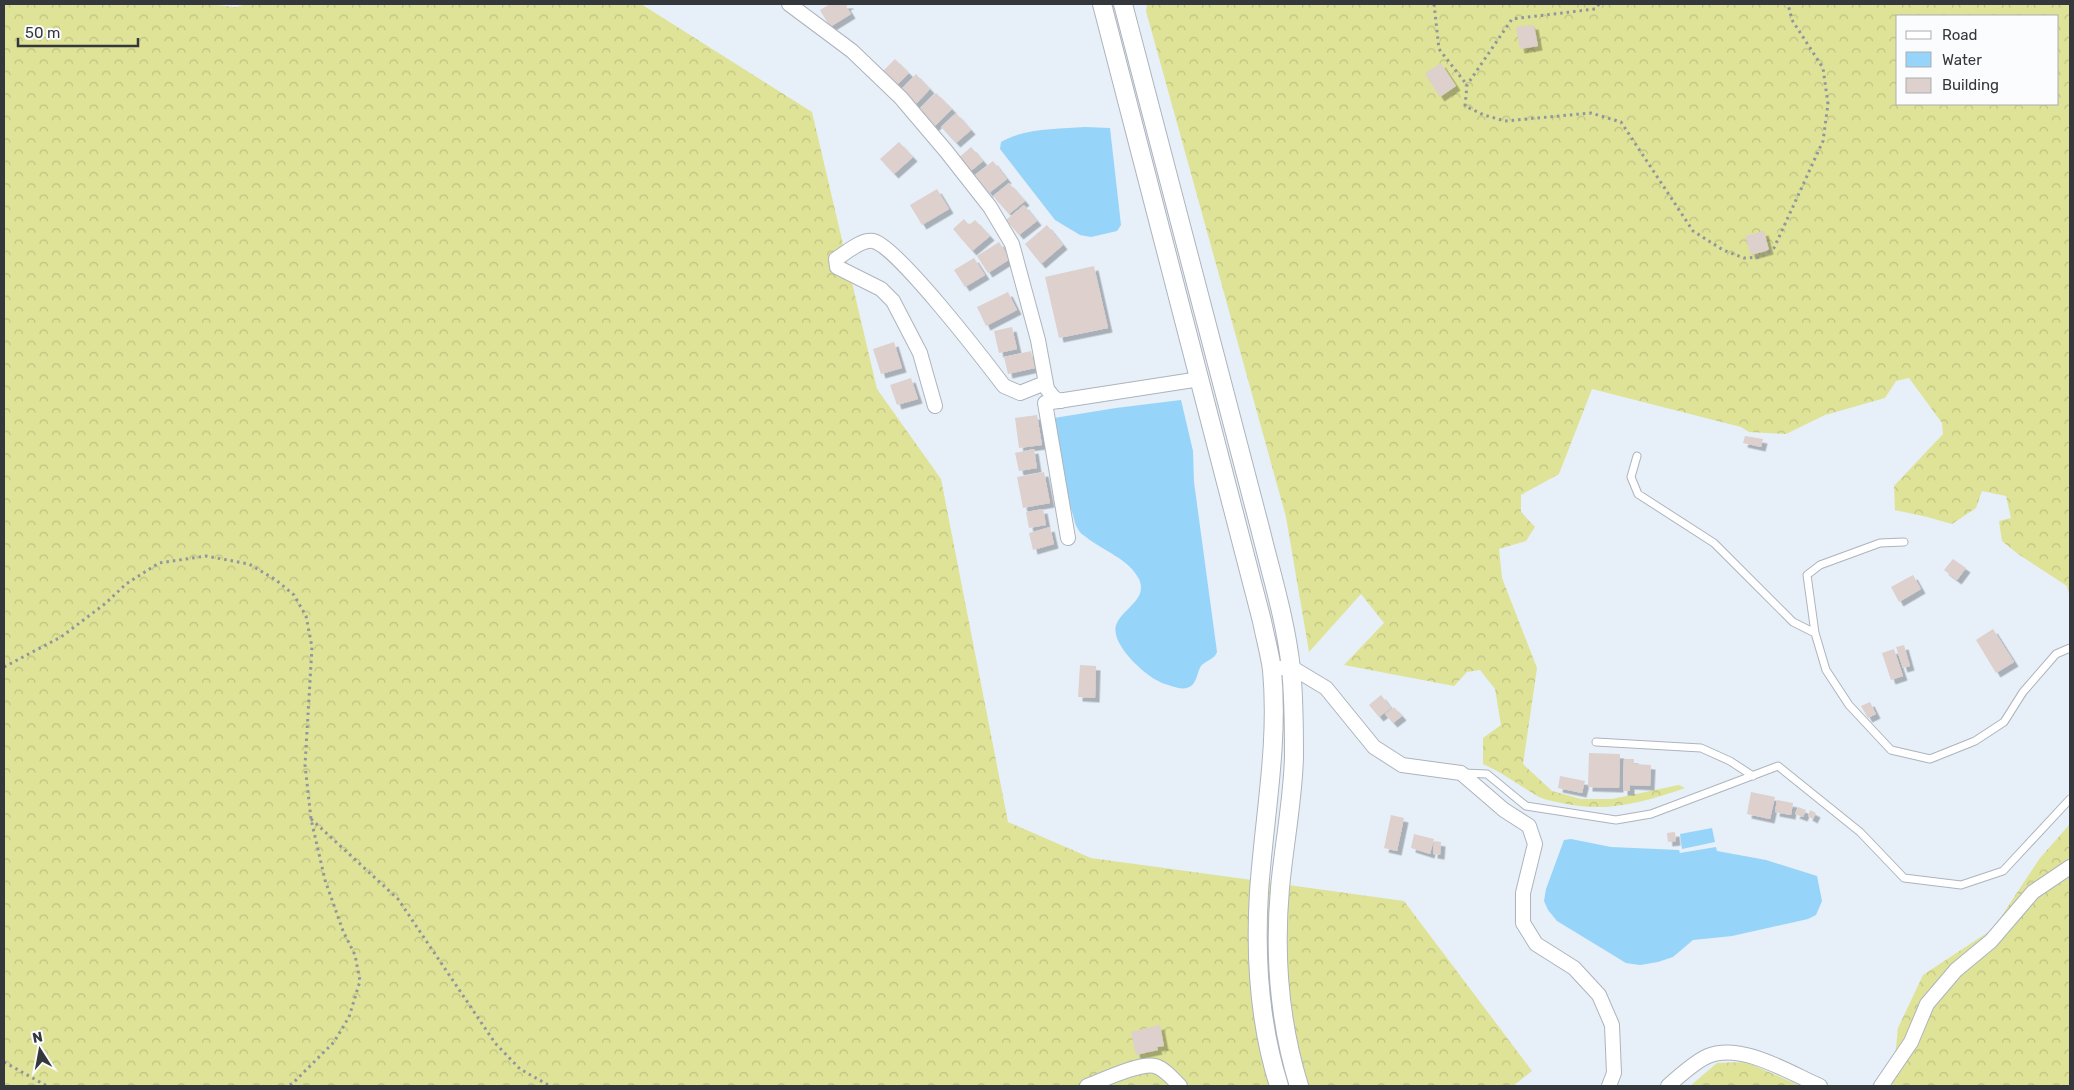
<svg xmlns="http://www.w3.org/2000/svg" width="2074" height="1090" font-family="Rubik,sans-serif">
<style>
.forest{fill:url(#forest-crowns);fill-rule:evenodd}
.water{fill:#96d4f9}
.building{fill:#ddd0cd;filter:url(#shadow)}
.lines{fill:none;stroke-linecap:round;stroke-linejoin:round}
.service-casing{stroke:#adb4bd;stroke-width:9}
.minor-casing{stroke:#adb4bd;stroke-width:16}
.tertiary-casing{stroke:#adb4bd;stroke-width:20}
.path{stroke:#91969d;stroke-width:3;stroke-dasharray:2.5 4;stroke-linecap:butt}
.service{stroke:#fff;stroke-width:7}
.minor{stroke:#fff;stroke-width:14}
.tertiary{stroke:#fff;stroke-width:18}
</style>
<defs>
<pattern id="forest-crowns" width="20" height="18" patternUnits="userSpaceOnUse" patternTransform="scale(1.25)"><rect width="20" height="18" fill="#dee397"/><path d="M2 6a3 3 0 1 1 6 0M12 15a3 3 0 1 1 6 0" fill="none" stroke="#bfc383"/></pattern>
<filter id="shadow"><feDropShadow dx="4.5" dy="4.5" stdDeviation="0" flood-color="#0004"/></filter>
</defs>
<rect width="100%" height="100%" fill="#e7eff8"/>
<path class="forest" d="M 4,4 L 206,4 L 236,7 L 247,4 L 641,4 L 812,112 L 877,389 L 941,479 L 1008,822 L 1091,858 L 1404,901 L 1532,1071 L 1513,1086 L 4,1086 Z
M 1147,4 L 2070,4 L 2070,598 L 2067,586 L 2018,554 L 2002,541 L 1999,521 L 2011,518 L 2006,496 L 1982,491 L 1976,508 L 1952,524 L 1927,517 L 1895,510 L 1894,486 L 1943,434 L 1942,423 L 1909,378 L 1896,381 L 1885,398 L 1825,415 L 1786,434 L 1749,432 L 1741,427 L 1592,389 L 1559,474 L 1521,495 L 1521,512 L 1535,527 L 1526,541 L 1499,549 L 1502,578 L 1537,668 L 1523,764 L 1552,791 L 1581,799 L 1612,799 L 1679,785 L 1685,788 C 1642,803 1607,813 1561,803 C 1554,801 1545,800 1539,797 C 1520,786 1503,773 1483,764 L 1483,738 L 1501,725 L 1495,689 L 1480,670 L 1467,672 L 1454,686 L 1344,665 L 1384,623 L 1361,594 L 1309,652 L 1286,517 L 1146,11 ZM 1898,16 L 2058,16 L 2058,104 L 1898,104 Z
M 2070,824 L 2070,1086 L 1892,1086 L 1898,1028 L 1923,975 L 1993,929 L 2040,858 Z
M 1746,1062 L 1801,1086 L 1690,1086 L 1717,1063 Z"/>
<path class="water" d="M 1085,127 L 1110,128 L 1121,225 L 1117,231 L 1091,237 L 1080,235 L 1055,220 L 1000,149 L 1001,142 C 1025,128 1058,129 1085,127 Z
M 1181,400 L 1193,451 L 1194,482 L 1217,652 C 1214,660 1206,660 1201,666 C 1197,672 1197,682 1191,686 C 1183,692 1170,685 1162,683 C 1146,677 1107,642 1117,623 C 1124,608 1148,599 1139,579 C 1129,559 1102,550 1086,537 C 1083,535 1079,532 1078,529 C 1075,525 1074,519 1073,515 C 1063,484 1060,450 1054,418 L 1116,408 Z
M 1712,828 L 1715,842 L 1682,849 L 1680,834 Z
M 1571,839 L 1611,847 L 1679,850 L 1680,853 L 1716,847 L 1717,851 L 1766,860 L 1817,876 L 1822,901 L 1816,915 L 1808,919 L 1732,936 L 1693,940 L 1673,957 L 1658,962 L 1640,965 L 1626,963 L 1557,921 L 1548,910 L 1544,901 L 1546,889 L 1564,840 Z"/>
<path class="building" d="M 830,4 L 850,4 L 846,6 L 851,14 L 830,27 L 820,10 Z
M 1534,25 L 1538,46 L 1520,49 L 1516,27 Z
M 895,59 L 909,73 L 894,88 L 880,74 Z
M 1441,63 L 1456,86 L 1440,97 L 1425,74 Z
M 916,74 L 930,89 L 914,106 L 899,92 Z
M 936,93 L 952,109 L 933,128 L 916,112 Z
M 956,113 L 971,130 L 956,143 L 941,127 Z
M 899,142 L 913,157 L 894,174 L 880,159 Z
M 971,147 L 983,161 L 967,174 L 955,161 Z
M 993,161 L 1007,179 L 989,193 L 975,175 Z
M 1009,183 L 1025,201 L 1009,214 L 993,196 Z
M 937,189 L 949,209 L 922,225 L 910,205 Z
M 1024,205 L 1037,221 L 1019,235 L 1006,220 Z
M 964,219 L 969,225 L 975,220 L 990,236 L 972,251 L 953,229 Z
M 1047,225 L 1063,245 L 1041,264 L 1025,244 Z
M 1764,231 L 1769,250 L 1751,255 L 1745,236 Z
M 999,242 L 1010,259 L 988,273 L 977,256 Z
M 974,258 L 985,275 L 965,287 L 954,270 Z
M 1094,266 L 1108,328 L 1059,338 L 1045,277 Z
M 1008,292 L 1017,310 L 986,326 L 977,307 Z
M 1012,327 L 1017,349 L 999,353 L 994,331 Z
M 894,342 L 902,368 L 881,374 L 873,349 Z
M 1031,351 L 1035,368 L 1008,374 L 1004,357 Z
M 911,378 L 918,399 L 897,405 L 890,385 Z
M 1037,415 L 1042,445 L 1019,448 L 1015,418 Z
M 1745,436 L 1763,439 L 1761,447 L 1743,443 Z
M 1034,449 L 1037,468 L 1019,471 L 1015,453 Z
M 1044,472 L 1050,503 L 1023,508 L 1017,477 Z
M 1043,509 L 1046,525 L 1029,528 L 1026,512 Z
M 1050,527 L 1054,544 L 1033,550 L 1029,533 Z
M 1953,559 L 1966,568 L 1957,580 L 1944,570 Z
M 1913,575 L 1921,589 L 1899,602 L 1891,587 Z
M 1993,629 L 2014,662 L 1996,673 L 1976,640 Z
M 1904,645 L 1910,666 L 1903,668 L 1896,647 Z
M 1894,649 L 1903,676 L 1891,680 L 1882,653 Z
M 1080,665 L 1096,666 L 1095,698 L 1078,697 Z
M 1381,695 L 1391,708 L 1379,717 L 1369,705 Z
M 1870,702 L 1876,714 L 1868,718 L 1861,706 Z
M 1394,707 L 1402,716 L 1393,723 L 1385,714 Z
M 1589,753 L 1620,754 L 1619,788 L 1588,787 Z
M 1624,759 L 1634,759 L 1634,764 L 1651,765 L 1650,786 L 1630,785 L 1630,791 L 1623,791 Z
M 1560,776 L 1585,781 L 1582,793 L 1558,788 Z
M 1751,792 L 1775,797 L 1770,819 L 1747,814 Z
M 1777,800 L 1793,803 L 1791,815 L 1775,812 Z
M 1798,807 L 1806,810 L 1803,817 L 1795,814 Z
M 1810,810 L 1816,813 L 1813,819 L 1808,816 Z
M 1391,815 L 1404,818 L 1397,851 L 1384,848 Z
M 1675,832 L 1676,841 L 1668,842 L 1667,833 Z
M 1414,834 L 1434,839 L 1430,854 L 1411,848 Z
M 1434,841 L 1441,842 L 1440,855 L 1433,854 Z
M 1160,1025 L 1164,1046 L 1157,1047 L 1158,1050 L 1136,1055 L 1131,1032 Z"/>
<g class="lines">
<g class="service-casing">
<path id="service" d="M 1637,456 L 1631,477 L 1638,494 L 1714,543 L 1793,622 L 1815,633
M 1904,542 L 1880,543 L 1820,565 L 1807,575 L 1815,633 L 1826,670 L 1849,705 L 1891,750 L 1930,759 L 1975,741 L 2004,722 L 2023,692 L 2056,654 L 2070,648
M 1596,742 L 1701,748 L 1730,761 L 1753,776
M 1464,773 L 1487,774 L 1526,806 L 1616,820 L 1651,814 L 1778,766 L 1860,832 L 1904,878 L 1961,885 L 2003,871 L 2070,799"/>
</g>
<g class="minor-casing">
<path id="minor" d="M 789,4 L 852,51 L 901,98 L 946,151 L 990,207 L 1012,244 L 1038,340 L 1047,389 L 1054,398 L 1061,401
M 935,406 L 920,353 L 893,301 L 881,289 L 837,267 L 836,259 C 846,253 861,239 873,241 C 896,245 985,361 1004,386 L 1020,393 L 1045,383
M 1068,538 L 1045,403 L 1200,379
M 1272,669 L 1291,667 L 1326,688 L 1374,747 L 1402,765 L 1461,773 L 1504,810 L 1529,826 L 1535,844 L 1523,893 L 1523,923 L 1536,944 L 1574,968 L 1599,995 L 1612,1025 L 1614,1073 L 1609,1086
M 1087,1086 C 1103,1080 1140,1062 1155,1066 C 1165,1069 1173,1079 1180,1086
M 1668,1086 C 1678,1077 1696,1061 1708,1056 C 1741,1042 1790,1073 1820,1086
M 1881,1086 L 1911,1042 L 1927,1004 L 1956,970 L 1991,941 L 2033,892 L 2070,867"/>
</g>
<g class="tertiary-casing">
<path id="tertiary" d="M 1102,4 L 1262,621 C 1265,637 1270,654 1272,670 C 1279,744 1264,818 1259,892 C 1255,958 1259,1023 1279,1086
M 1123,4 L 1261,532 C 1272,577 1286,622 1291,669 C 1294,697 1294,727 1294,756 C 1293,800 1284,844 1280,888 C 1274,956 1279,1021 1299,1086"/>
</g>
<path class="path" d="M 1434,4 L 1439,49 L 1467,85
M 1599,4 L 1595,9 L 1512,19 L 1467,85 L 1465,106 L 1484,115 L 1505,121 L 1591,113 L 1621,122 L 1693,231 L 1723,250 L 1744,258 L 1761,257 L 1774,248 L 1823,141 L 1828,104 L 1823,68 L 1792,20 L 1788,4
M 4,667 L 61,637 L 106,603 L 126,584 L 159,563 L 206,556 L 249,564 L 276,580 L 294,595 L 306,616 L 312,647 L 305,765 L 311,819 L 325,880 L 343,931 L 355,955 L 360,981 L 349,1017 L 334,1042 L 292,1084 L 286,1086
M 311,819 L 398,899 L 495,1043 L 520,1069 L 550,1086
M 4,1062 L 47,1086"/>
<use href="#service" class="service"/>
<use href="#minor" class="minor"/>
<use href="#tertiary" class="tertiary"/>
</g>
<rect width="2074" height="1090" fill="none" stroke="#34373b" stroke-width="10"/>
<rect x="1896" y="15" width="162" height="90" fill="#fafcfe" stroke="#abadb0"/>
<rect x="1906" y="31" width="25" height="8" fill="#ffffff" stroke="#abadb0"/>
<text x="1942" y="40" font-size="15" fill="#34373b">Road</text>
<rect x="1906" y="52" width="25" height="15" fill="#96d4f9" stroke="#abadb0"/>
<text x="1942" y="65" font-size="15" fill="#34373b">Water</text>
<rect x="1906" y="78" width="25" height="15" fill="#ddd0cd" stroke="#abadb0"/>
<text x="1942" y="90" font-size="15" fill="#34373b">Building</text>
<g transform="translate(40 1050) rotate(349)" stroke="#fafcfe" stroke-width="4" paint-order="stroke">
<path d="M0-4L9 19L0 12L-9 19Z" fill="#34373b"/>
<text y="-8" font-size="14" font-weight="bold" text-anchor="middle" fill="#34373b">N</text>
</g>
<path d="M18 38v8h120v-8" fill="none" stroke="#34373b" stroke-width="2.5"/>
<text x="25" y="38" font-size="15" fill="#34373b" stroke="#fafcfe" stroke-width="4" paint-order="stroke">50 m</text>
</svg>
